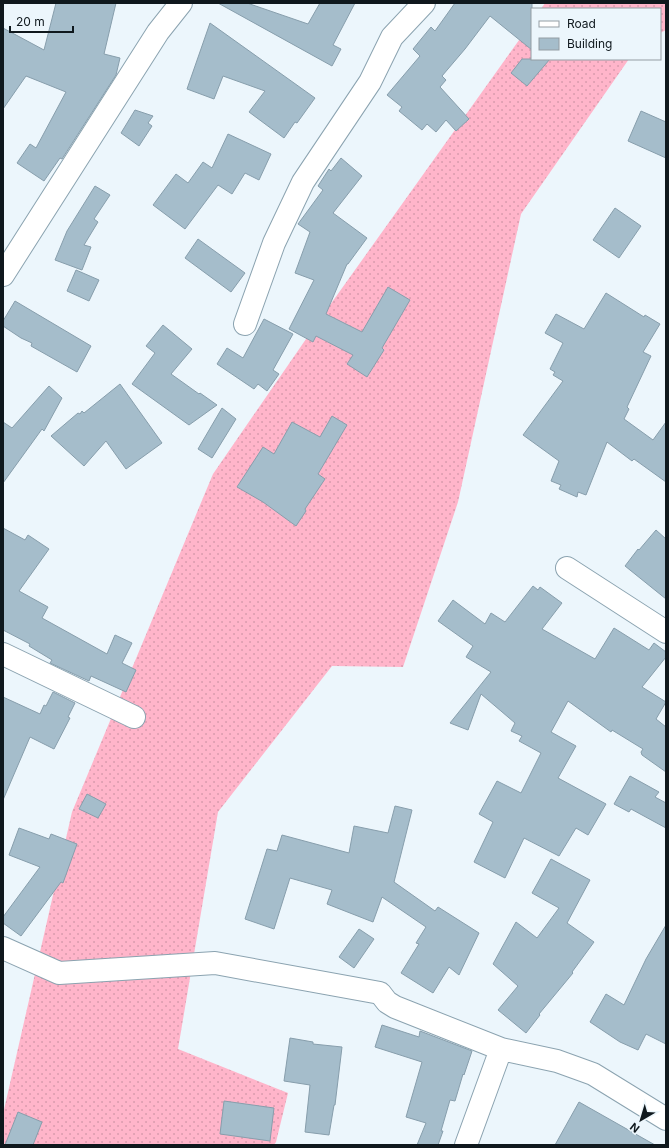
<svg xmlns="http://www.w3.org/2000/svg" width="669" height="1148" font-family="Inter,sans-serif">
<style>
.grass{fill:url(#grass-dots)}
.building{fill:#a5bdcb;stroke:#879eac}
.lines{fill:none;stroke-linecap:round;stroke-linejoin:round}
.street-casing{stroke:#8ba3b0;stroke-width:24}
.street{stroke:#fff;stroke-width:22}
</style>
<defs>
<pattern id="grass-dots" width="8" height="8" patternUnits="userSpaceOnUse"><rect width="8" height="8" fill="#ffb5ca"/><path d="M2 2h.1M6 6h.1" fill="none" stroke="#d99bad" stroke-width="1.8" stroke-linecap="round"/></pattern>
</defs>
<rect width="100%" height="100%" fill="#ecf6fc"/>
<path class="grass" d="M 545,3 L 666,3 L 666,30 L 660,33 L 660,9 L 541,9 Z
M 532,22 L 532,59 L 629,59 L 521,214 L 458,502 L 403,667 L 332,666 L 218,812 L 178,1049 L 288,1093 L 276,1142 L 274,1145 L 3,1145 L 3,1114 L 72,812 L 213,474 L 315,326 Z"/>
<path class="building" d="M 56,3 L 116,3 L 104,54 L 120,58 L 116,75 L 62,159 L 60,158 L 44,181 L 17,163 L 30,144 L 36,148 L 66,92 L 26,76 L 3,109 L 3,28 L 44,50 Z
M 218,3 L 247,3 L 308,24 L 320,3 L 355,3 L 333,45 L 341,49 L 332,66 Z
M 455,3 L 532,3 L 532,50 L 490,16 L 465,49 L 442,76 L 446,80 L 440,87 L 469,119 L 456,131 L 446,120 L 436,132 L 427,124 L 422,130 L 399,111 L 402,107 L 387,95 L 420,56 L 413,49 L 431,27 L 435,31 Z
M 210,23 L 315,98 L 297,123 L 295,122 L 284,138 L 249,112 L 265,91 L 223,76 L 214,99 L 187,89 Z
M 522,59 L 550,59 L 527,86 L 511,73 Z
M 135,110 L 153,116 L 148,123 L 152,126 L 139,146 L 121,133 Z
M 641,111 L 666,122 L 666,158 L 628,141 Z
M 228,134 L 271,154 L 259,180 L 245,173 L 232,194 L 218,185 L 185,229 L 153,205 L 176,174 L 188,183 L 203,162 L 212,168 Z
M 341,158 L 362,176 L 333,213 L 367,238 L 348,264 L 347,264 L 326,314 L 362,332 L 388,287 L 410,300 L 382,348 L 384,350 L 367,377 L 347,364 L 353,355 L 316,336 L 313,342 L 289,329 L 314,280 L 295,273 L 310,232 L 298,224 L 323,190 L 318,186 L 329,169 L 331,171 Z
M 95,186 L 110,195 L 94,219 L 98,222 L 84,245 L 91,247 L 82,270 L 55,260 L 67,231 Z
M 615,208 L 641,226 L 619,258 L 593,240 Z
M 198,239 L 245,273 L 231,292 L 185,258 Z
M 76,270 L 99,280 L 89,301 L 67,291 Z
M 606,293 L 644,317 L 645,315 L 660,324 L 643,352 L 651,356 L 627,407 L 629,409 L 624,419 L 653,440 L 666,422 L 666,482 L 634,459 L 632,461 L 607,442 L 586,495 L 578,492 L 577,497 L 559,489 L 561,485 L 551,481 L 559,461 L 523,435 L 563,381 L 553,375 L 555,372 L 550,369 L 563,343 L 545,333 L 556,314 L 584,329 Z
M 15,301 L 91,346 L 77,372 L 31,346 L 32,343 L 21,338 L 3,326 L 3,321 Z
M 264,319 L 293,334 L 273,370 L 279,374 L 267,391 L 258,384 L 254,389 L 217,364 L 227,348 L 243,358 Z
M 163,325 L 192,349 L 171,374 L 199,394 L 200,393 L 217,405 L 189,425 L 132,384 L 155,353 L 146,346 Z
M 120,384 L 162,443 L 126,469 L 106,441 L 84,466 L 51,436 L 78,413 L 80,414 L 82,411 L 84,413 Z
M 49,386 L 62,398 L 44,431 L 42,429 L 3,483 L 3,422 L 12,428 Z
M 222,408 L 236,419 L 212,458 L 198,449 Z
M 332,416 L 347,425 L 318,474 L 325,479 L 305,509 L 306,511 L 296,526 L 263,502 L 237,487 L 263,447 L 274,454 L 292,422 L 320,437 Z
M 3,528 L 25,540 L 28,535 L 49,549 L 19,591 L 48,607 L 42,618 L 107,654 L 115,635 L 132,643 L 122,663 L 136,670 L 126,692 L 91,676 L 89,681 L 50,663 L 52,660 L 29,646 L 30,644 L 3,630 Z
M 656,530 L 666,539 L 666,599 L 625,566 L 638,549 L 639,550 Z
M 533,586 L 538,590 L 540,587 L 562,603 L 542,629 L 595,659 L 614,628 L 649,650 L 654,643 L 666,652 L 666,657 L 642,687 L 666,702 L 656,719 L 666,727 L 666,772 L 642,755 L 641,752 L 643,749 L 612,730 L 611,732 L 568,701 L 551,732 L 576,746 L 558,778 L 606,804 L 588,835 L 576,828 L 559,856 L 524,838 L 505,878 L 474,862 L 493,822 L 479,814 L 497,781 L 521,793 L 541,753 L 519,741 L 522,736 L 511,731 L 515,723 L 481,694 L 468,730 L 450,723 L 491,672 L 466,657 L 473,646 L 438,621 L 453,600 L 485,624 L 491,613 L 505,622 Z
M 53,692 L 75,703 L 68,717 L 70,718 L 54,749 L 30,737 L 3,800 L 3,697 L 40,714 L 44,705 L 46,706 Z
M 630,776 L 659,792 L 655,797 L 666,803 L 666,828 L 631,809 L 629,812 L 614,804 Z
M 87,794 L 106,804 L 98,818 L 79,809 Z
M 395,806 L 412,810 L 394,882 L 435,911 L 438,907 L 479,933 L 459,975 L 449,967 L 433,993 L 401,973 L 419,944 L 416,943 L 426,927 L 382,897 L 373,922 L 327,904 L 332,890 L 290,878 L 274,929 L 245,919 L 267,849 L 277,851 L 282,835 L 349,853 L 354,826 L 388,833 Z
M 19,828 L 49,839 L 51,834 L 77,844 L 63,883 L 61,882 L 21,936 L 3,923 L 3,917 L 40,867 L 9,855 Z
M 551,859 L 590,880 L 567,923 L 594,942 L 572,972 L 573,973 L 539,1014 L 540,1015 L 526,1033 L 498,1010 L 518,986 L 493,964 L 516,922 L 537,938 L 559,908 L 532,893 Z
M 666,925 L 666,1044 L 646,1034 L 638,1050 L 620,1042 L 590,1022 L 606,994 L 624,1005 L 646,959 Z
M 359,929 L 374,939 L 354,968 L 339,957 Z
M 382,1025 L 419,1037 L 420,1031 L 472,1051 L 464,1075 L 463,1074 L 455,1101 L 450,1100 L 441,1131 L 443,1131 L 438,1145 L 417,1145 L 426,1123 L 406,1117 L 422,1062 L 375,1047 Z
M 290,1038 L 313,1042 L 313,1044 L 342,1047 L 335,1105 L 334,1105 L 329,1135 L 305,1132 L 310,1085 L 284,1081 Z
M 224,1101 L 274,1108 L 270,1141 L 220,1134 Z
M 579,1102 L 655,1145 L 555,1145 Z
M 18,1112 L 42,1122 L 33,1145 L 5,1145 Z"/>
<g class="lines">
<g class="street-casing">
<path id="street" d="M 3,275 L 158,32 L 181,3
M 245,324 L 274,243 L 303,182 L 370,82 L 392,37 L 424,3
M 567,568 L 666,632
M 3,654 L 134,717
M 3,948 L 59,973 L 215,963 L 380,993 L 387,1002 L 395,1007 L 501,1049 L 557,1061 L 593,1074 L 666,1119
M 466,1145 L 501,1049"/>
</g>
<use href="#street" class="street"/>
</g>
<rect width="669" height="1148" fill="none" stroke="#0f181d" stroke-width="8"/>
<rect x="531" y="8" width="130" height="52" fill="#ecf6fc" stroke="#949da3"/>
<rect x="539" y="21" width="20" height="6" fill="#ffffff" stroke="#949da3"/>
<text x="567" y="28" font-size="12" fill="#0f181d">Road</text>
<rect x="539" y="38" width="20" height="12" fill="#a5bdcb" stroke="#949da3"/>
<text x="567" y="48" font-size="12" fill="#0f181d">Building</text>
<g transform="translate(641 1120) rotate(218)" stroke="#ecf6fc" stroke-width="3" paint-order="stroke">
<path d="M0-3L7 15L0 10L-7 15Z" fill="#0f181d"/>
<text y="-6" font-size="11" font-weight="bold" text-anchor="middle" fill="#0f181d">N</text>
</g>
<path d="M10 26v6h63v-6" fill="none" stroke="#0f181d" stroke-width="2"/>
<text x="16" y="26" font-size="12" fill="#0f181d" stroke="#ecf6fc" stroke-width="3" paint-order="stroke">20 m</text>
</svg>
